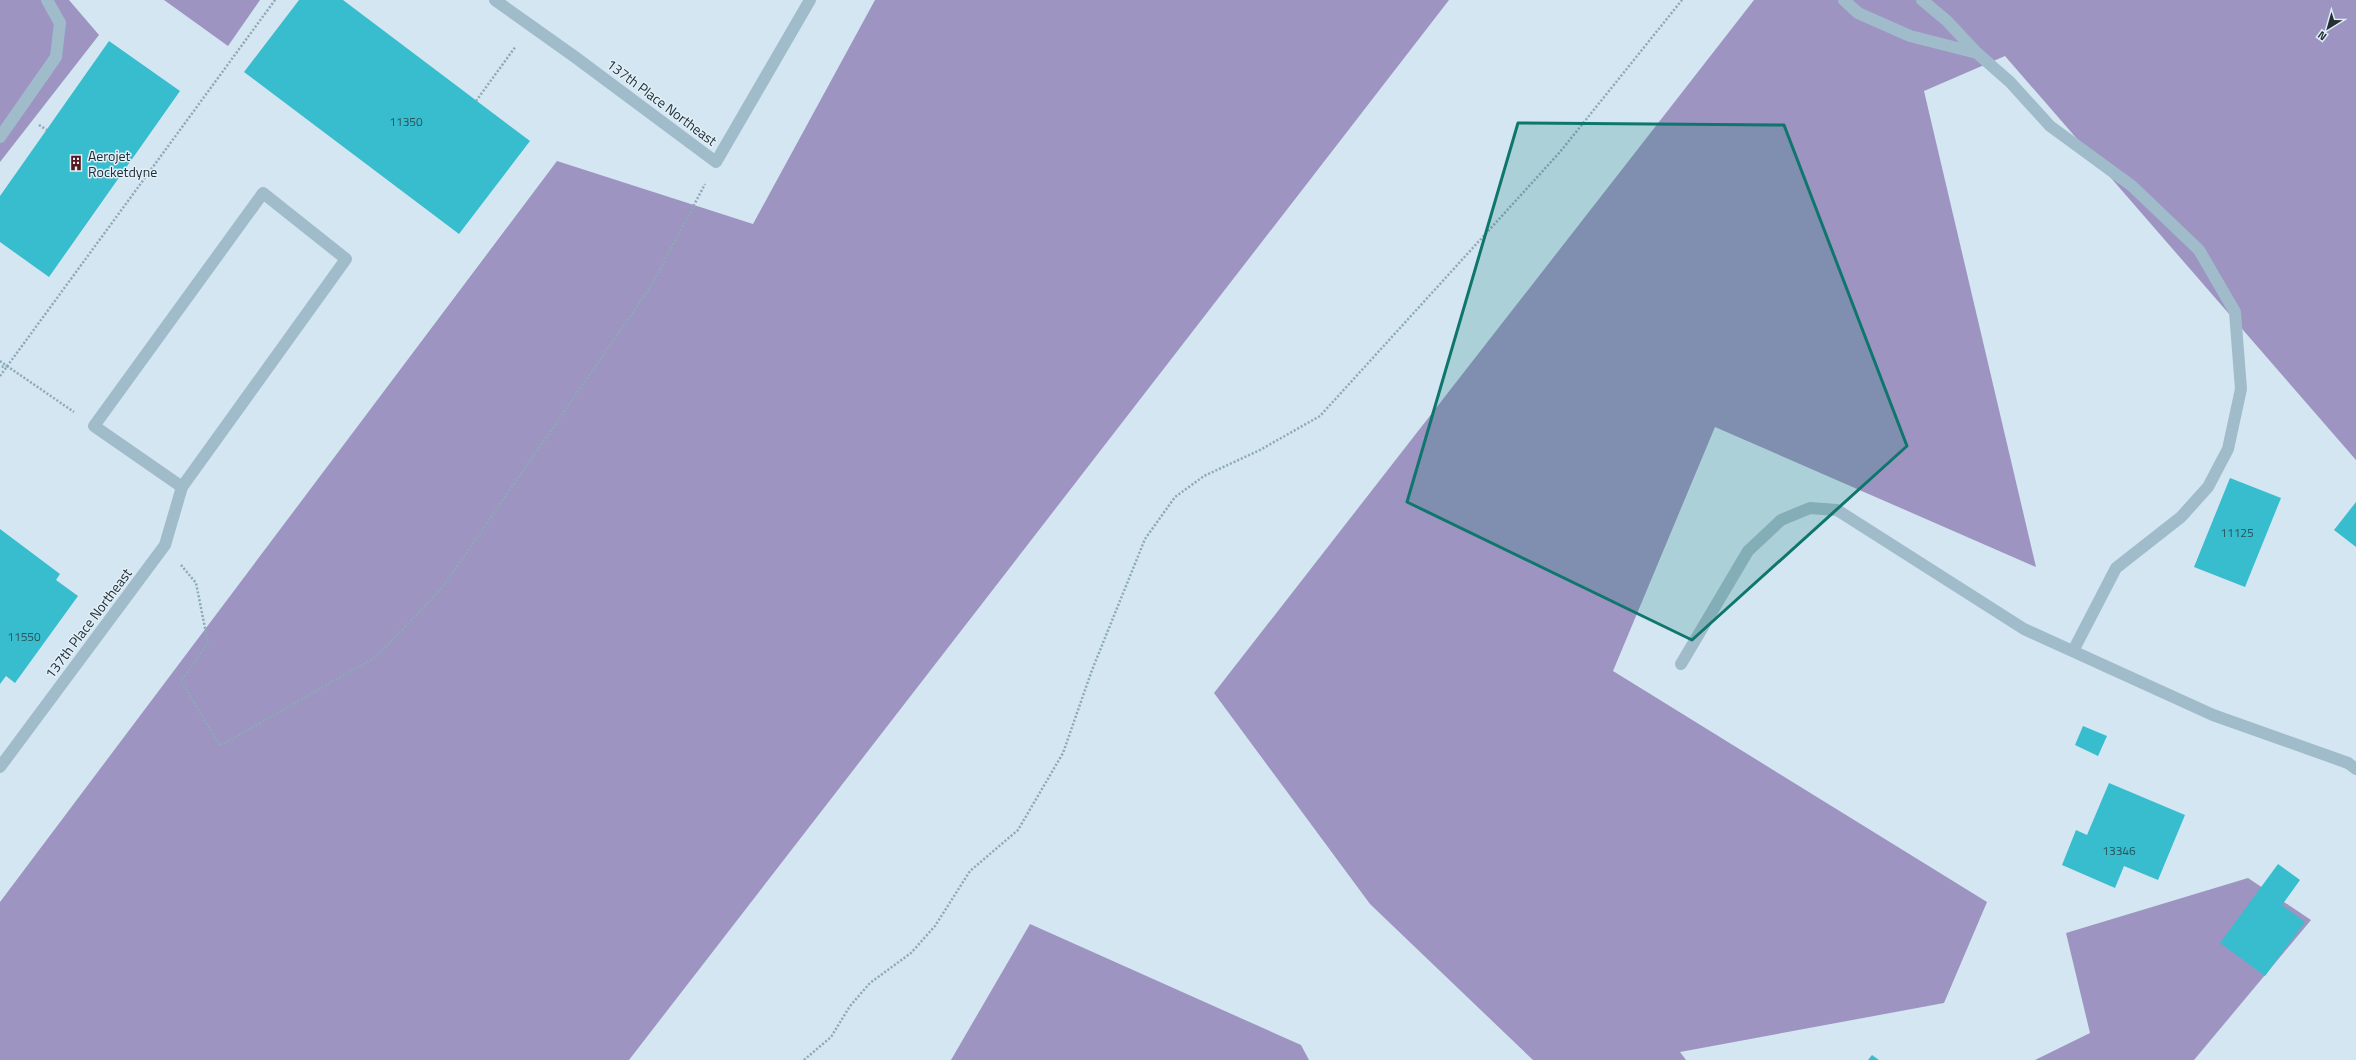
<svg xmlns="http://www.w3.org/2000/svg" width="2356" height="1060" font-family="'Titillium Web',sans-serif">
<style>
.green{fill:#9d94c1}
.building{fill:#37bdcd}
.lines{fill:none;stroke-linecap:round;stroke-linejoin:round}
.path{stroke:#8ba9b6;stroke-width:2.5;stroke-dasharray:2 2;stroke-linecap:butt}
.lane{stroke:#a0bcca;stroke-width:12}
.street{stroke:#a0bcca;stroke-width:12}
.marked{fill:#0f766e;fill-opacity:0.2;stroke:#0f766e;stroke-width:3;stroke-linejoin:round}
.labels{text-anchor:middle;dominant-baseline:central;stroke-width:3;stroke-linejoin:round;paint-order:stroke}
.number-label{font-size:12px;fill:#29535a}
.street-label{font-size:14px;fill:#243033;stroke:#e0effa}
.poi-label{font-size:14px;fill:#243033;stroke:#e0effa;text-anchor:start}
</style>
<rect width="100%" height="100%" fill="#d4e6f2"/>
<path class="green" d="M 0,0 L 69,0 L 99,35 L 0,162 Z
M 164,0 L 260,0 L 228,46 Z
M 875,0 L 1449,0 L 629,1060 L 0,1060 L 0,902 L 557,161 L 753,224 Z
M 1754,0 L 2356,0 L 2356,460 L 2005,56 L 1924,91 L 2036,567 L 1715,427 L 1613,671 L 1987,902 L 1944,1003 L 1680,1052 L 1686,1060 L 1533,1060 L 1370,904 L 1214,693 Z
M 2248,878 L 2311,920 L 2194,1060 L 2035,1060 L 2090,1033 L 2066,933 Z
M 1030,924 L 1301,1045 L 1309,1060 L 951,1060 Z"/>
<path class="building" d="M 299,0 L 343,0 L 530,141 L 459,234 L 244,72 Z
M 109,41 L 180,91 L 49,277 L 0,242 L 0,196 Z
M 2230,478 L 2281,498 L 2245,587 L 2194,567 Z
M 2356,502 L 2356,547 L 2334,530 Z
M 0,529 L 60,574 L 56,580 L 78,596 L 15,683 L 6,676 L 0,684 Z
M 2083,726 L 2107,736 L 2098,756 L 2075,745 Z
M 2109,783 L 2185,815 L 2158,880 L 2124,866 L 2115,888 L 2062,865 L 2076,830 L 2087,835 Z
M 2278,864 L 2300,880 L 2282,905 L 2305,922 L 2265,976 L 2220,943 Z
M 1872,1055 L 1879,1060 L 1868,1060 Z"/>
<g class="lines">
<path class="path" d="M 476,101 L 516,46
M 39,125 L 47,130
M 0,361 L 7,366 L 0,367
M 7,366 L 74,412
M 0,376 L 275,0
M 181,565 L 196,583 L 208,643 L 181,681 L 220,746 L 376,657 L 442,588 L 653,283 L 705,184
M 804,1060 L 831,1037 L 850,1006 L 870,983 L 911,953 L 935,926 L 970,871 L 1018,830 L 1063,753 L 1092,670 L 1145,539 L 1175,497 L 1204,476 L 1260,450 L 1320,416 L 1560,152 L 1682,0"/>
<path class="lane" d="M 495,0 L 575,57 L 716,162 L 810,0
M 1844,0 L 1858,13 L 1910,36 L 1977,53 L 2010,82 L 2050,126 L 2132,186 L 2199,250 L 2235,312 L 2241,389 L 2228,449 L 2208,487 L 2181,517 L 2116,568 L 2073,651
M 1922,0 L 1947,21 L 1977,53
M 0,137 L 56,57 L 60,23 L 47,0
M 1681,664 L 1748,551 L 1781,520 L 1810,508 L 1837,510 L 2024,629 L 2213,715 L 2348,763
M 0,767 L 165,545 L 182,487 L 346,259 L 263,193 L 94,426 L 182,487"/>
<path class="street" d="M 2348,763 L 2356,769"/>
</g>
<path class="marked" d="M 1518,123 L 1784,125 L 1907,446 L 1692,640 L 1407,502 Z"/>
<defs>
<g id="building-bare" transform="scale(1.2)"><path d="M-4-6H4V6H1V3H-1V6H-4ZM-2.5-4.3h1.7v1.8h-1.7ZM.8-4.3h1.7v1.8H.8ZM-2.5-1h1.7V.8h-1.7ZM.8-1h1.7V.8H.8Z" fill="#56181c" stroke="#e0effa" stroke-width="2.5" paint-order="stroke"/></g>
</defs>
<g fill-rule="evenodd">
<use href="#building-bare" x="76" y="163"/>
</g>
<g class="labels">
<g class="number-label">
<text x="406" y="121">11350</text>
<text x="2237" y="532">11125</text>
<text x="24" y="636">11550</text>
<text x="2119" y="850">13346</text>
</g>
<g class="street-label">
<text transform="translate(662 102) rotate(37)">137th Place Northeast</text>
<text transform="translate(88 623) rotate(-53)">137th Place Northeast</text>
</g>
<g class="poi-label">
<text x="88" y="155">Aerojet<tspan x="88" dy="16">Rocketdyne</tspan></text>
</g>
</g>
<g transform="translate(2328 28) rotate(217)" stroke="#e0effa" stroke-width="3" paint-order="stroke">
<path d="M0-3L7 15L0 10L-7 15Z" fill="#243033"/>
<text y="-6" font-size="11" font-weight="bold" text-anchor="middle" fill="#243033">N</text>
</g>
</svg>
